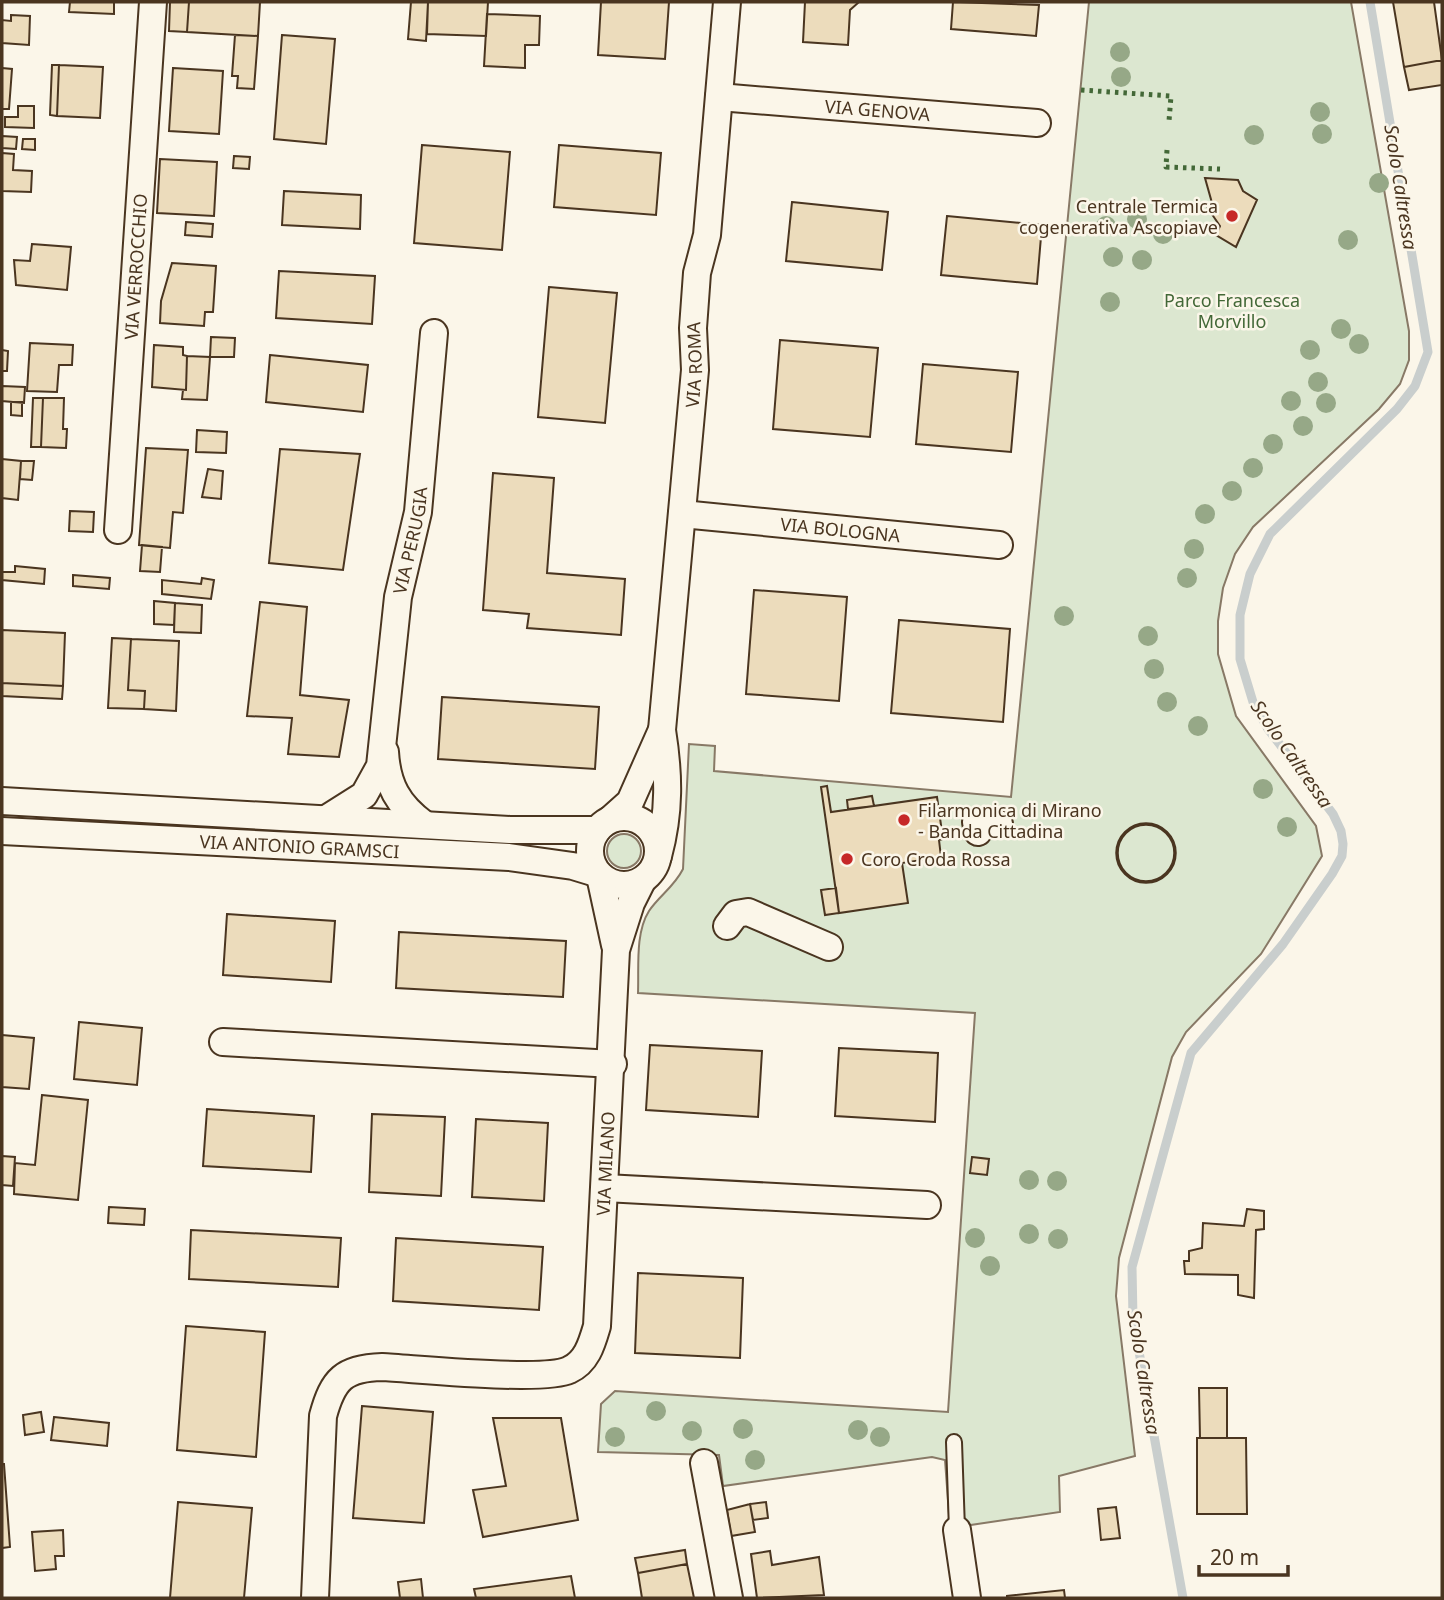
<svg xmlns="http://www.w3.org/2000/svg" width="1444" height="1600" font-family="'Noto Sans',sans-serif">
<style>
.green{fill:#dce7d0;stroke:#887966;stroke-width:2}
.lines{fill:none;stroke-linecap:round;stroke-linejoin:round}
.stream{stroke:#c9cecd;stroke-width:9}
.building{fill:#ecdcbc;stroke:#4a3520;stroke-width:2}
.lane-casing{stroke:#4a3520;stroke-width:18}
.street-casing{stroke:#4a3520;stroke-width:30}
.lane{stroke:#fbf6e9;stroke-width:14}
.street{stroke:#fbf6e9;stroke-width:26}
.hedge{stroke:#436837;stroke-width:5;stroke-dasharray:3.5 5;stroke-linecap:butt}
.wall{stroke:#4a3520;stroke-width:3.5}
.tree{fill:#96a887}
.poi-dot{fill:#c62828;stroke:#fbf6e9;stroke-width:2.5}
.labels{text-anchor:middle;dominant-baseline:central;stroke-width:5;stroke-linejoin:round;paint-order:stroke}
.street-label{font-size:18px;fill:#4a3520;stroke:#fbf6e9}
.poi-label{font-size:18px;fill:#4a3520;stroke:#fbf6e9;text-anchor:start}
.park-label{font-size:18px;fill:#436837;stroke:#fbf6e9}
.water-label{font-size:19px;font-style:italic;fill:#4a3520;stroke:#fbf6e9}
</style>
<rect width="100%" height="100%" fill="#fbf6e9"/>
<path class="green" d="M 1089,2 L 1351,2 L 1409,331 L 1409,360 L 1400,384 L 1379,409 L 1253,527 L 1235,554 L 1223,588 L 1218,621 L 1218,654 L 1236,716 L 1316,826 L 1322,856 L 1261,954 L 1186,1032 L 1172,1057 L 1119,1258 L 1116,1296 L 1135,1456 L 1059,1476 L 1060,1512 L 950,1528 L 945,1460 L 932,1457 L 723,1486 L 719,1455 L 598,1452 L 601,1404 L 615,1391 L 948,1412 L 975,1013 L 638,993 C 639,968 635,933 649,911 C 659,896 674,887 683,869 L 689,744 L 715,746 L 714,771 L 1011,797 Z
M607 851a17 17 0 1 1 34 0a17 17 0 1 1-34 0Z"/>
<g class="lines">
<path class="stream" d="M 1183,1598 L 1133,1318 L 1132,1267 L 1191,1053 L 1283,944 L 1332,874 L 1342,856 L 1343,844 L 1341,831 L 1333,814 L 1268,729 L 1253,702 L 1240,659 L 1240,615 L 1250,574 L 1270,534 L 1397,409 L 1415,386 L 1428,352 L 1370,2"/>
</g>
<path class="building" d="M 70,2 L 114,2 L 114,14 L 69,12 Z
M 170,2 L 189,2 L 187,32 L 169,31 Z
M 189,2 L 260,2 L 258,36 L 187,32 Z
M 411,2 L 428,2 L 426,41 L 408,39 Z
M 428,2 L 488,2 L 486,36 L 427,34 Z
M 601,2 L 669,2 L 665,59 L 598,55 Z
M 805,2 L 859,2 L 850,10 L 848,45 L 803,42 Z
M 953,2 L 1039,5 L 1036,36 L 951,29 Z
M 1393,2 L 1434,2 L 1442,60 L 1404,67 Z
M 487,14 L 540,16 L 539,45 L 525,45 L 525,68 L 484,66 Z
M 11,15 L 30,16 L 29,45 L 2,43 L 2,20 L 11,21 Z
M 235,35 L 258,36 L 254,89 L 237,88 L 238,76 L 232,76 Z
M 282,35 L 335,39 L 326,144 L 274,139 Z
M 1442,60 L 1442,85 L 1409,90 L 1404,67 Z
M 52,65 L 59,65 L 57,116 L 50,115 Z
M 59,65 L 103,67 L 100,118 L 57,116 Z
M 2,68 L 12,69 L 9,109 L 2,109 Z
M 173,68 L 223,71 L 219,134 L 169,131 Z
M 18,106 L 34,106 L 34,128 L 5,127 L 5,117 L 18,117 Z
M 2,136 L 17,137 L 16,149 L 2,148 Z
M 23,139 L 35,139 L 35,150 L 22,149 Z
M 422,145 L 510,152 L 502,250 L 414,243 Z
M 559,145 L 661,153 L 656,215 L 554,207 Z
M 2,153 L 14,154 L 13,170 L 32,171 L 31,192 L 2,191 Z
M 234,156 L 250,157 L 249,169 L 233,168 Z
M 160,159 L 217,162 L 214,216 L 157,213 Z
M 1205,178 L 1238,180 L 1243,191 L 1257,200 L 1236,247 L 1216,235 L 1220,226 L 1207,207 L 1212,203 Z
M 284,191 L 361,195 L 360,229 L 282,225 Z
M 792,202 L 888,212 L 882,270 L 786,261 Z
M 947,216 L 1042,225 L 1037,284 L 941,275 Z
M 186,222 L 213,224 L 212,237 L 185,235 Z
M 32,244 L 71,247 L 67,290 L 16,285 L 14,260 L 30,261 Z
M 172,263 L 216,266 L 213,312 L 205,312 L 204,326 L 160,323 L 161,301 Z
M 279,271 L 375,276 L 372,324 L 276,318 Z
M 549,287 L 617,293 L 605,423 L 538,417 Z
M 211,337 L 235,338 L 234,357 L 210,357 Z
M 780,340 L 878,348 L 870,437 L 773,429 Z
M 30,343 L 73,345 L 72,365 L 59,365 L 57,392 L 27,391 Z
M 154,345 L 183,347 L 183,355 L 187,356 L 186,390 L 152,387 Z
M 2,350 L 8,351 L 7,371 L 2,371 Z
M 270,355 L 368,365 L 363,412 L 266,402 Z
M 187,356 L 210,357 L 207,400 L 182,399 L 183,390 L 186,390 Z
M 923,364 L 1018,372 L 1011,452 L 916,444 Z
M 2,386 L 25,387 L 24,403 L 2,401 Z
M 33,398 L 43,398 L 41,447 L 31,447 Z
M 43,398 L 64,398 L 63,429 L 67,429 L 66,448 L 41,447 Z
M 11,402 L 22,402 L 22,416 L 11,415 Z
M 197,430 L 227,432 L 226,453 L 196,452 Z
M 146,448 L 188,450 L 183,513 L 173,512 L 170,548 L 139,545 Z
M 280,449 L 360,454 L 343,570 L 269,563 Z
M 2,459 L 21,461 L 18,500 L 2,498 Z
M 21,461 L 34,461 L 32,480 L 20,479 Z
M 208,469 L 223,471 L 221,499 L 202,497 Z
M 493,473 L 554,478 L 547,573 L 625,579 L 621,635 L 527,628 L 529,614 L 483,610 Z
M 70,511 L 94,512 L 93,532 L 69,531 Z
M 142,545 L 162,547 L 160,572 L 140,571 Z
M 15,566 L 45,569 L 44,584 L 2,580 L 2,572 L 15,572 Z
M 73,575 L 110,578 L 109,589 L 73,586 Z
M 202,578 L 214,580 L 211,599 L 162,594 L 162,580 L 201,584 Z
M 754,590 L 847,597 L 839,701 L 746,694 Z
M 154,601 L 175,603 L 174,625 L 154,624 Z
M 260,602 L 307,607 L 300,695 L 349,700 L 339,757 L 288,754 L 292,718 L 247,716 Z
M 175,603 L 202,605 L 201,633 L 174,632 Z
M 899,620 L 1010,629 L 1003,722 L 891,713 Z
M 2,630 L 65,633 L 63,686 L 2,683 Z
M 112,638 L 131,639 L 128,690 L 145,691 L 144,709 L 108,708 Z
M 131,639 L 179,641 L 176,711 L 144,709 L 145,691 L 128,690 Z
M 2,683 L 63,686 L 62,699 L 2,696 Z
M 442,697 L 599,707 L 595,769 L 438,759 Z
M 827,786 L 831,812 L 937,797 L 943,839 L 939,840 L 941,857 L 902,863 L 908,903 L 839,913 L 821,787 Z
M 872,796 L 874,806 L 848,809 L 847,800 Z
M 836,888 L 839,913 L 825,915 L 821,890 Z
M 227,914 L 335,921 L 331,982 L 223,975 Z
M 399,932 L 566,941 L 563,997 L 396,988 Z
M 79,1022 L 142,1028 L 137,1085 L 74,1079 Z
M 2,1035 L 34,1038 L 29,1089 L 2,1087 Z
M 650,1045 L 762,1051 L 758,1117 L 646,1110 Z
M 839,1048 L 938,1053 L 935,1122 L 835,1116 Z
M 42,1095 L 88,1100 L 78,1200 L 14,1194 L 15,1163 L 35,1165 Z
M 207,1109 L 314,1116 L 311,1172 L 203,1166 Z
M 372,1114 L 445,1117 L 441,1196 L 369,1192 Z
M 476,1119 L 548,1123 L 544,1201 L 472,1197 Z
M 2,1156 L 15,1157 L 13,1186 L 2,1185 Z
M 972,1157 L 989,1159 L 987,1175 L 970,1173 Z
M 109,1207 L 145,1209 L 144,1225 L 108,1223 Z
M 1247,1209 L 1264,1211 L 1264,1229 L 1256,1230 L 1254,1298 L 1238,1295 L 1238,1275 L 1185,1274 L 1184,1261 L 1189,1261 L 1189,1251 L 1202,1248 L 1203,1223 L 1244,1226 Z
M 191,1230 L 341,1238 L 338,1287 L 189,1279 Z
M 396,1238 L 543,1247 L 539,1310 L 393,1301 Z
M 638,1273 L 743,1278 L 740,1358 L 635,1353 Z
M 186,1326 L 265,1332 L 256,1457 L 177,1450 Z
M 1199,1388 L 1227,1388 L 1227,1438 L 1200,1438 Z
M 362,1406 L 433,1412 L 424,1523 L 353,1518 Z
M 41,1412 L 44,1432 L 25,1435 L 23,1415 Z
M 54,1417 L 109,1423 L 107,1446 L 51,1440 Z
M 493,1418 L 561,1418 L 578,1520 L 483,1537 L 473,1490 L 506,1486 Z
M 1197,1438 L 1246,1438 L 1247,1514 L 1197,1514 Z
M 2,1464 L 4,1464 L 10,1547 L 2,1548 Z
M 178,1502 L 252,1508 L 244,1598 L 170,1598 Z
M 766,1502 L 768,1518 L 753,1520 L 750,1504 Z
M 750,1504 L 755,1532 L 731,1536 L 727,1510 Z
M 1116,1507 L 1120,1538 L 1101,1540 L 1098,1509 Z
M 63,1530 L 64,1556 L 55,1556 L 56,1569 L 35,1571 L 32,1532 Z
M 685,1550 L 687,1564 L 638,1573 L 635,1558 Z
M 770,1551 L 772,1565 L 819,1557 L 824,1595 L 757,1598 L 751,1554 Z
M 687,1564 L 694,1598 L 642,1598 L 638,1573 Z
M 571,1576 L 575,1598 L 476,1598 L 474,1589 Z
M 421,1579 L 423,1598 L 400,1598 L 398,1582 Z
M 1064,1590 L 1065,1598 L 1007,1598 L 1007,1596 Z"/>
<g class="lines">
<g class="lane-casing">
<path id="lane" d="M 954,1442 L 957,1530"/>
</g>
<g class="street-casing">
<g id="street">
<path id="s1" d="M 719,97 L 1037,123"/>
<path id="s2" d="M 682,514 L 999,545"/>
<path id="s3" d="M 118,530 L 153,2"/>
<path d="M 385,752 C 387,785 398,805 424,824"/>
<path d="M 2,801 L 510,830 L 597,830"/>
<circle cx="624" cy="851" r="34"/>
<path id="s4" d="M 326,819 L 364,795 L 380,766 L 398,597 L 418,512 L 434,333"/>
<path d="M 611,819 L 630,802 L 661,732"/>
<path id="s5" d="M 2,831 L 509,857 L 573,866 L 596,873"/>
<path d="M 978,832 L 976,822 L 999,824"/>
<path id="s6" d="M 658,856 C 670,812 669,774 662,730 L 695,370 L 693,328 L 697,273 L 707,235 L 727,2"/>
<path d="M 600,876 L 615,945"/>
<path d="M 727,926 L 736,914 L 748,912 L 829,947"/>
<path d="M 223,1042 L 613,1064"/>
<path d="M 605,1188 L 927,1205"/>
<path d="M 704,1463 L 729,1598"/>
<path d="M 957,1530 L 967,1598"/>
<path id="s7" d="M 315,1598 L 323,1416 C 333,1379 344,1368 382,1367 C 419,1369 544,1382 569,1370 C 587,1362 592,1343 597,1326 L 616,950 L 631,903 L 642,881"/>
</g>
</g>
<use href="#lane" class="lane"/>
<use href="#street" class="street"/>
<path class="hedge" d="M 1081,90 L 1171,96 L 1169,121
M 1167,150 L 1166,167 L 1220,169"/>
<path class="wall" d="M1117 853a29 29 0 1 1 58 0a29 29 0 1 1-58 0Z"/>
</g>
<g class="tree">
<circle cx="1120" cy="52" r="10"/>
<circle cx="1121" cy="77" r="10"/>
<circle cx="1320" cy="112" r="10"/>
<circle cx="1322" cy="134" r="10"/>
<circle cx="1254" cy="135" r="10"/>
<circle cx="1379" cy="183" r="10"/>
<circle cx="1137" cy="219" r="10"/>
<circle cx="1106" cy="226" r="10"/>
<circle cx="1163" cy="234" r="10"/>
<circle cx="1348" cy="240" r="10"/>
<circle cx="1113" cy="257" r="10"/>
<circle cx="1142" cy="260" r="10"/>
<circle cx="1110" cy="302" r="10"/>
<circle cx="1341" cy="329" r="10"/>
<circle cx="1359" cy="344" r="10"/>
<circle cx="1310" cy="350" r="10"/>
<circle cx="1318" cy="382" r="10"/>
<circle cx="1291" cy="401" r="10"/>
<circle cx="1326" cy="403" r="10"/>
<circle cx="1303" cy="426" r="10"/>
<circle cx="1273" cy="444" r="10"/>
<circle cx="1253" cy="468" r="10"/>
<circle cx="1232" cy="491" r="10"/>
<circle cx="1205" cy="514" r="10"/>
<circle cx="1194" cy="549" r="10"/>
<circle cx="1187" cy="578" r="10"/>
<circle cx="1064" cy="616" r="10"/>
<circle cx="1148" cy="636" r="10"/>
<circle cx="1154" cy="669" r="10"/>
<circle cx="1167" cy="702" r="10"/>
<circle cx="1198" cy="726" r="10"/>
<circle cx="1263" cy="789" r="10"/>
<circle cx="1287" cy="827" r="10"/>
<circle cx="1029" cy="1180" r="10"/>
<circle cx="1057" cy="1181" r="10"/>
<circle cx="1029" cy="1234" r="10"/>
<circle cx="975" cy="1238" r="10"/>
<circle cx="1058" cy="1239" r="10"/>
<circle cx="990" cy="1266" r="10"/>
<circle cx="656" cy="1411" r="10"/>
<circle cx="743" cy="1429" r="10"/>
<circle cx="858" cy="1430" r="10"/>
<circle cx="692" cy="1431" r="10"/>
<circle cx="615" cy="1437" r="10"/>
<circle cx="880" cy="1437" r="10"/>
<circle cx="755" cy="1460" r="10"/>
</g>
<g class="poi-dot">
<circle cx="1232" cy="216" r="7"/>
<circle cx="904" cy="820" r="7"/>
<circle cx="847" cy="859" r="7"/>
</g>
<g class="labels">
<g class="street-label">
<text stroke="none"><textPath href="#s1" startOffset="159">VIA GENOVA</textPath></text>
<text stroke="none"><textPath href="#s3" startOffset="264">VIA VERROCCHIO</textPath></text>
<text stroke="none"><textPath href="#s6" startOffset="494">VIA ROMA</textPath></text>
<text stroke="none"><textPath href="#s2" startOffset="159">VIA BOLOGNA</textPath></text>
<text stroke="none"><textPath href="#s4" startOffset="306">VIA PERUGIA</textPath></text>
<text stroke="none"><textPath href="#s5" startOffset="298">VIA ANTONIO GRAMSCI</textPath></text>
<text stroke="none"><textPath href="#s7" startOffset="672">VIA MILANO</textPath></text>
</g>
<g class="poi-label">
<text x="1218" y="206" text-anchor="end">Centrale Termica<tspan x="1218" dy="21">cogenerativa Ascopiave</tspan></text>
<text x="918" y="810">Filarmonica di Mirano<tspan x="918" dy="21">- Banda Cittadina</tspan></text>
<text x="861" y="859">Coro Croda Rossa</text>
</g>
<g class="park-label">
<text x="1232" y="300">Parco Francesca<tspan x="1232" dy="21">Morvillo</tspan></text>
</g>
<g class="water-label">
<text transform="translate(1401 187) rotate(81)">Scolo Caltressa</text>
<text transform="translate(1292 754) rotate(55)">Scolo Caltressa</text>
<text transform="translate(1144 1372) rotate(81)">Scolo Caltressa</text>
</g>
</g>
<rect width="1444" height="1600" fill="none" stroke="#4a3520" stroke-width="7"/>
<path d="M1199 1565v10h89v-10" fill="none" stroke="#4a3520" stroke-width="3.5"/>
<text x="1210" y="1565" font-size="21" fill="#4a3520" stroke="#fbf6e9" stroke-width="5" paint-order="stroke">20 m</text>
</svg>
